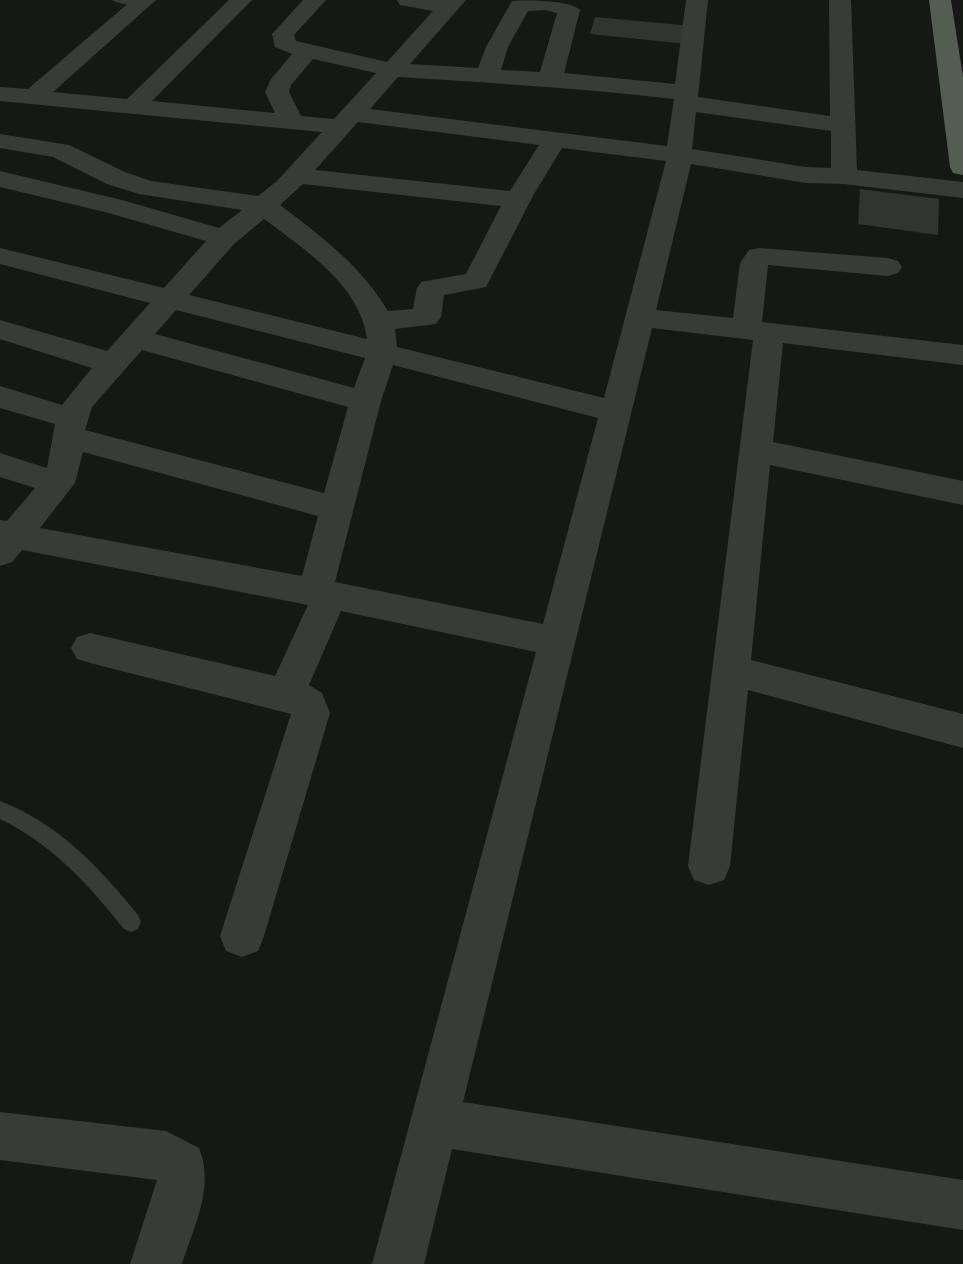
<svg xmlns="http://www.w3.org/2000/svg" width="963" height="1264" font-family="Quicksand,sans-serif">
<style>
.building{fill:#313430}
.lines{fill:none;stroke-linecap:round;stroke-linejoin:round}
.lane{fill:#373d36;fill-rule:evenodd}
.street{fill:#373d36;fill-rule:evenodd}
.primary{fill:#545d52;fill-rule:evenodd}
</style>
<rect width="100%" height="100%" fill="#161816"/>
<path class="building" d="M 595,17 L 692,26 L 688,44 L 590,34 Z
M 860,189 L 939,199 L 938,235 L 858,224 Z"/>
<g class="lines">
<path class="lane" d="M 112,0 L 146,0 L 147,2 C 139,7 120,5 112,0 Z
M 0,801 C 58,823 100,868 138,915 L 141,922 L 138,929 L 131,932 L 124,929 C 89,885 52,844 0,819 Z"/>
<path class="street" d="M 132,0 L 156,0 L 53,92 L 127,99 L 229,0 L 252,0 L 152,101 L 275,113 L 265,92 L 271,79 L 292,54 L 275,47 L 272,34 L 303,0 L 326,0 L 294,35 L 296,41 L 387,62 L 433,11 L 400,5 L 397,0 L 466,0 L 410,64 L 478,68 L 486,47 L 512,1 C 529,0 569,0 580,10 L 564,73 L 675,84 L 686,0 L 708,0 L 698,97 L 830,116 L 829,0 L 851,0 L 857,170 L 963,182 L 963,198 L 844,184 L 806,183 L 691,164 L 656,310 L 733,318 L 740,263 L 749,250 L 759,248 L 888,258 L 898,261 L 902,267 L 898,273 L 888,276 L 768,265 L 762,322 L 963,345 L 963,365 L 783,343 L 773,442 L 963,481 L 963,505 L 770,465 L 751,660 L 963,714 L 963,748 L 748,690 L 730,866 L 724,880 L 709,885 L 694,880 L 688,866 L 753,340 L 652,328 L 463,1102 L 963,1180 L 963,1230 L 452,1149 L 424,1264 L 372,1264 L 536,652 L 341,611 L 309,685 L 322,693 L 330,713 L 264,936 L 258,951 L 242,957 L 226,951 L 220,936 L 291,714 L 90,663 L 77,659 L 71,648 L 77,637 L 90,633 L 275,676 L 308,605 L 22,550 L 12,562 L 0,566 L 0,520 L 7,521 L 35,488 L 0,477 L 0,453 L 47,468 L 55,424 L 0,408 L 0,386 L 62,405 L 92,368 L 0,339 L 0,320 L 107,351 L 150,303 L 0,264 L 0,248 L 164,288 L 206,241 L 105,212 L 0,187 L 0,171 L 122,200 L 219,228 L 242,210 L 139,194 L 107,184 L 53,157 L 0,148 L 0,134 L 69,145 L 125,172 L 151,181 L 258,196 L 277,181 L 322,132 L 0,101 L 0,87 L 28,89 ZM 545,10 L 557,13 L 540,72 L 501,70 L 508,47 L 528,11 ZM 313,59 L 376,73 L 334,119 L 301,116 L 289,92 L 291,85 ZM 398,77 C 490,83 581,88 674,99 L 667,146 L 370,109 ZM 696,112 L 831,131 L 831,168 L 806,167 L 692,149 ZM 358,122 L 539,145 L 510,191 L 315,170 ZM 562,148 L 666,161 L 604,398 L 397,347 L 395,329 L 436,324 L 441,317 L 444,295 L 486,287 L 534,194 ZM 303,184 L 501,206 L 466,274 L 421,282 L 417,288 L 413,309 L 388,311 C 361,266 321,236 280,205 ZM 264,219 C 304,249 360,285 367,339 L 189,295 L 234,244 ZM 176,310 L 365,358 L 354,388 L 155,334 ZM 142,350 L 348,407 L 324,493 L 85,430 L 92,407 ZM 393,365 L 598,418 L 543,624 L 335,582 L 381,401 ZM 83,452 L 318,516 L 302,576 L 40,528 L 75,483 Z
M 0,1112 L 166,1131 L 199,1148 C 215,1186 194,1226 182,1264 L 130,1264 L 157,1180 L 0,1160 Z"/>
<path class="primary" d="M 929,0 L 951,0 L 963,77 L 963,175 L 953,173 L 950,167 Z"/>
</g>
</svg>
